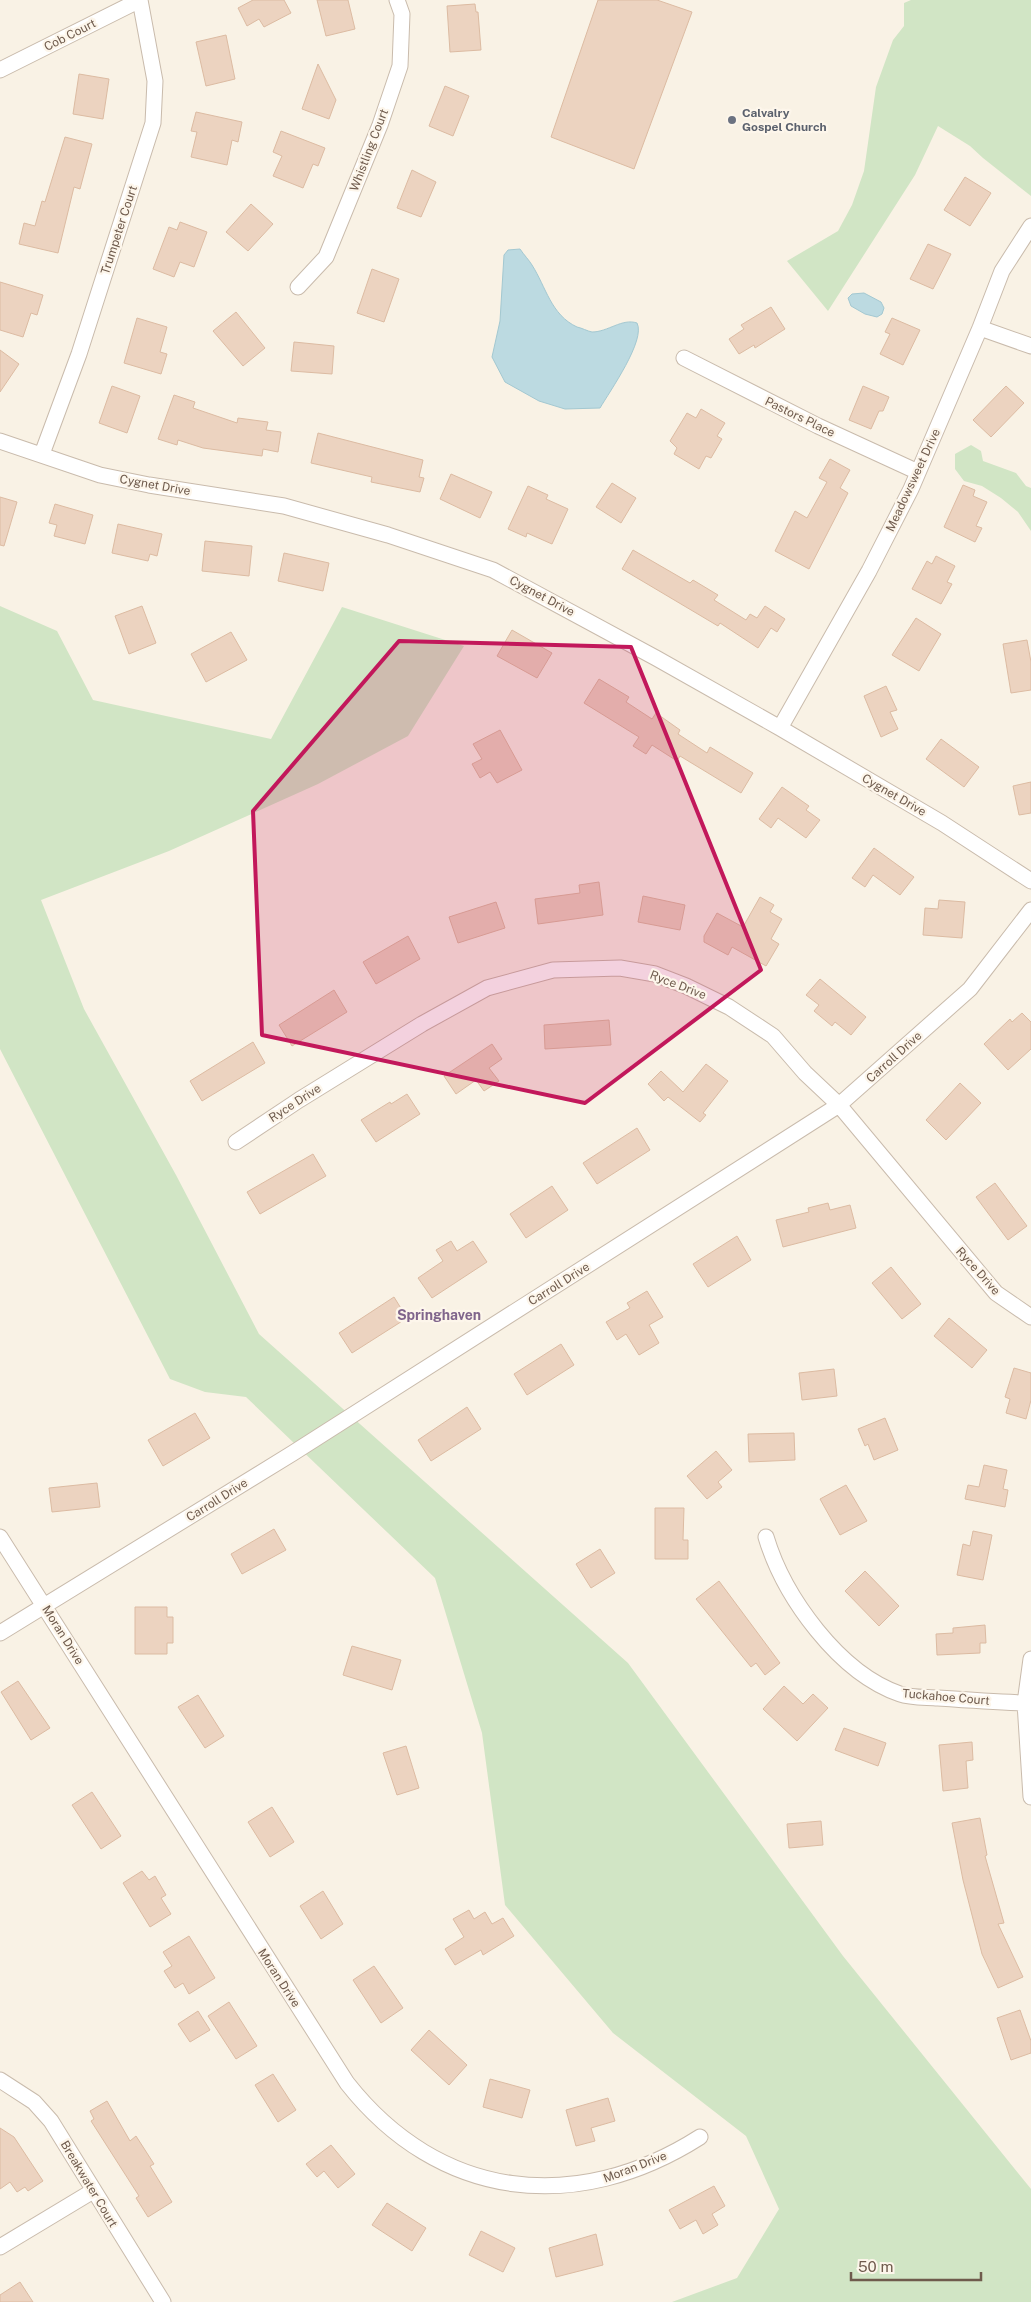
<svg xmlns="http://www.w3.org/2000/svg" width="1031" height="2302" font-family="'Public Sans',sans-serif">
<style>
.green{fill:#d1e5c5}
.water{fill:#bcdae1;stroke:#a3c8d1}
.building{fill:#ecd3c0;stroke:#dcbba2}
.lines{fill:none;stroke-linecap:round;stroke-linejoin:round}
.street-casing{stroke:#c9bbac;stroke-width:17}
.street{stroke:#fff;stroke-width:15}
.marked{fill:#c2185b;fill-opacity:0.2;stroke:#c2185b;stroke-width:4;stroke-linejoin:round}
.worship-dot{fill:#6b7280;stroke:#fdf6eb;stroke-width:2}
.labels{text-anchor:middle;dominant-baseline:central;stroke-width:4.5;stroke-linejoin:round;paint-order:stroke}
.street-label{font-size:12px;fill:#6f5b4d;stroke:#fdf6eb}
.worship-label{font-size:12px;font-weight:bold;fill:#5b616d;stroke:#fdf6eb;text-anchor:start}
.neighbourhood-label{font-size:14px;font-weight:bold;fill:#80658c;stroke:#fdf6eb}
</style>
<rect width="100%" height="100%" fill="#f9f2e5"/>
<path class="green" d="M 911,0 L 1031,0 L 1031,196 L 983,158 L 970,146 L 938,126 L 915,175 L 828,311 L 787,261 L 838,231 L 852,205 L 864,171 L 876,87 L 893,40 L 904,26 L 904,3 Z
M 971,445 L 981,451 L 983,461 L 1016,473 L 1026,486 L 1031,488 L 1031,531 L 1018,512 L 1001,498 L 982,486 L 964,481 L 955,469 L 955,454 Z
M 0,606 L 57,631 L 93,700 L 271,739 L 342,607 L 464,646 L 408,736 L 318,784 L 169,851 L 41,900 L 84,1009 L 176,1175 L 259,1334 L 628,1663 L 843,1956 L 1031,2189 L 1031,2302 L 672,2302 L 737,2278 L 779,2209 L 746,2136 L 613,2033 L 505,1905 L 482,1733 L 435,1578 L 246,1397 L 205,1392 L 170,1379 L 0,1049 Z"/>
<path class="water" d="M 520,249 C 524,255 529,260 532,265 C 546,287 551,315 577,327 C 582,328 587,331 592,332 C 608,332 622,318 637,323 C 646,340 610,391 600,408 L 565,409 L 539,401 L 505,382 L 492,357 L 500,321 L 504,255 L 508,250 Z
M 864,293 L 881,302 L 884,308 L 882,314 L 877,317 L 865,314 L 851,306 L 848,298 L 852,294 Z"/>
<path class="building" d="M 253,0 L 284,0 L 291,13 L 264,27 L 259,19 L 247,26 L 238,8 Z
M 317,0 L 348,0 L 355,29 L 326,36 Z
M 598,0 L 657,0 L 692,12 L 634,169 L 551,137 Z
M 475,4 L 476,12 L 478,12 L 481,50 L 450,52 L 447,6 Z
M 226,35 L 235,79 L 206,86 L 196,42 Z
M 318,64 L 336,100 L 329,119 L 302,109 Z
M 79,74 L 109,79 L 103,119 L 73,114 Z
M 445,86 L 469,96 L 453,136 L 429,126 Z
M 196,112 L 242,122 L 238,142 L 232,140 L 227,165 L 191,157 L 197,132 L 191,131 Z
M 281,131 L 325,148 L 318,166 L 313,164 L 303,188 L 273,176 L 282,156 L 273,152 Z
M 65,137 L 92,144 L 80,189 L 74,187 L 58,253 L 19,244 L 24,223 L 35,226 L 42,201 L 45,202 Z
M 412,170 L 436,182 L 421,217 L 397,208 Z
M 965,177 L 991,193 L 970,226 L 944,210 Z
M 251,204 L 273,224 L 248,251 L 226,232 Z
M 180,222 L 207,232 L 194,267 L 180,262 L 174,277 L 153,269 L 169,227 L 177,230 Z
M 928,244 L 951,254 L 933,289 L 910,279 Z
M 372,269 L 399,279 L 384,322 L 357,313 Z
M 0,282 L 43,295 L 37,315 L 31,313 L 23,337 L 0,330 Z
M 771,307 L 785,329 L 755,348 L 754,345 L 739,354 L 729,339 L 744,329 L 741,325 Z
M 236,312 L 265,348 L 243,366 L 213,331 Z
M 137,318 L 167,327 L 160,352 L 167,354 L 161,374 L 124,363 Z
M 892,318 L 920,330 L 903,365 L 880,354 L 890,334 L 885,332 Z
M 294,342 L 334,346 L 332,374 L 291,371 Z
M 0,350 L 19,364 L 0,392 Z
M 112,386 L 140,396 L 127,433 L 99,423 Z
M 863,386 L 889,397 L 883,411 L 879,411 L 871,429 L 849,420 Z
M 1006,386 L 1024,403 L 991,437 L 973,420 Z
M 174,395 L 195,402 L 193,408 L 237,423 L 238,418 L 268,422 L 266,430 L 281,432 L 278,452 L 263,449 L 262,456 L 203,448 L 178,440 L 177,445 L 158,439 Z
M 701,409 L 725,423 L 717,436 L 722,439 L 711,458 L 706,456 L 699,469 L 674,454 L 677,448 L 670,441 L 687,413 L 696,418 Z
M 318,433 L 423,460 L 419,477 L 424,478 L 420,492 L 371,482 L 372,477 L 311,463 Z
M 830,459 L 850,470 L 840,488 L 848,493 L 809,569 L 775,551 L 795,511 L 807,518 L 827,482 L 819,478 Z
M 451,474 L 492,492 L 480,518 L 440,499 Z
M 612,483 L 636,498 L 621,523 L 596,507 Z
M 963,485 L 975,490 L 973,496 L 987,502 L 976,526 L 982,528 L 975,542 L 944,527 Z
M 528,486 L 548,495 L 546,499 L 568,509 L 552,544 L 527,533 L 526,537 L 508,529 Z
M 0,497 L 17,502 L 4,546 L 0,545 Z
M 55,504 L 93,515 L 85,544 L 54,536 L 57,525 L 49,523 Z
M 118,524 L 162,534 L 157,556 L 150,554 L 148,561 L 112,553 Z
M 205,541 L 252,546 L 249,576 L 202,571 Z
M 633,550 L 690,583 L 693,580 L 718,595 L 714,600 L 746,620 L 750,614 L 757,618 L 765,606 L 785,619 L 777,632 L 771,628 L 758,648 L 720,623 L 718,626 L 622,569 Z
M 284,553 L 329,563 L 323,591 L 278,581 Z
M 936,556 L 955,566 L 947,582 L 952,584 L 941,604 L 912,589 L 927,561 L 932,564 Z
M 142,606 L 156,643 L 129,654 L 115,616 Z
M 916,618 L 941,634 L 919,671 L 892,655 Z
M 512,630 L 552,653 L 537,678 L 497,656 Z
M 231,632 L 247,660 L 206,682 L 191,654 Z
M 1027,640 L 1031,662 L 1031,690 L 1011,693 L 1003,644 Z
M 599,679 L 629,697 L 626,702 L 652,719 L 656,713 L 680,730 L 678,734 L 707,753 L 710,747 L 753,773 L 741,793 L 680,756 L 677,761 L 652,745 L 646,754 L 633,746 L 639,737 L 584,703 Z
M 886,686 L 897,710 L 890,712 L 898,729 L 881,737 L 864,696 Z
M 500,730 L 522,770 L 497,783 L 490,772 L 480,778 L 472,764 L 482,759 L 473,744 Z
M 941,739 L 979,767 L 964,787 L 926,759 Z
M 1031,782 L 1031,813 L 1019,815 L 1013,786 Z
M 782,787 L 809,806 L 806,810 L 820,820 L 806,838 L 778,818 L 771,828 L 759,819 Z
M 874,848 L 914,877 L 900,895 L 873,875 L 865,887 L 852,878 Z
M 599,882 L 603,915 L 538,924 L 535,899 L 580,893 L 579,885 Z
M 643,896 L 685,905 L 680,930 L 638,922 Z
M 760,897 L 774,905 L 770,912 L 782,919 L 771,939 L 779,944 L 766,966 L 732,947 L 728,955 L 704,942 L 704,936 L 717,913 L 743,927 Z
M 939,900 L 965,902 L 962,938 L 923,935 L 925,908 L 938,909 Z
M 496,902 L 505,928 L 458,943 L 449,917 Z
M 408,936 L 420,959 L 376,984 L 363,962 Z
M 820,979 L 866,1017 L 851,1035 L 835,1022 L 832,1026 L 814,1011 L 819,1005 L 806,995 Z
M 334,990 L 347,1012 L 292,1046 L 279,1025 Z
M 1022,1013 L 1031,1022 L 1031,1049 L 1008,1070 L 984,1044 L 1010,1019 L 1012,1022 Z
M 609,1020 L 611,1045 L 545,1049 L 544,1025 Z
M 253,1042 L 265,1063 L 202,1101 L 190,1081 Z
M 492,1044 L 502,1059 L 489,1068 L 499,1081 L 484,1091 L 476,1080 L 456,1094 L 444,1076 Z
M 706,1064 L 728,1081 L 703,1113 L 706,1115 L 700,1122 L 668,1097 L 664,1101 L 648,1084 L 661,1071 L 683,1092 Z
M 960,1083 L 981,1103 L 946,1140 L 926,1120 Z
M 407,1094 L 420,1114 L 376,1142 L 361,1120 L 390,1102 L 391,1104 Z
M 637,1128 L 650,1150 L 597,1184 L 583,1163 Z
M 313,1154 L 326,1176 L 260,1214 L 247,1192 Z
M 995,1183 L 1027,1226 L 1008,1240 L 976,1197 Z
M 552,1186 L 568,1210 L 526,1238 L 510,1214 Z
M 828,1203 L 830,1210 L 850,1205 L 856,1228 L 783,1247 L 776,1220 L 809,1212 L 808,1208 Z
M 737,1236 L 751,1260 L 708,1287 L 693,1264 Z
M 451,1241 L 457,1251 L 473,1241 L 487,1262 L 432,1298 L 418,1278 L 443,1261 L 436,1250 Z
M 891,1267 L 921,1304 L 902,1319 L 872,1283 Z
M 647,1291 L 663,1317 L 649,1325 L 659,1343 L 639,1355 L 626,1334 L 617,1340 L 606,1322 L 630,1308 L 627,1303 Z
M 394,1297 L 407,1318 L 352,1353 L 339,1333 Z
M 949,1318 L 987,1350 L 972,1368 L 934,1336 Z
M 561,1344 L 574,1365 L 527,1395 L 514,1374 Z
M 1014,1368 L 1031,1373 L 1031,1400 L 1026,1419 L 1006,1413 L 1010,1399 L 1005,1397 Z
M 834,1369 L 837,1396 L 802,1400 L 799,1373 Z
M 467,1407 L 481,1429 L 431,1461 L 418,1440 Z
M 195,1413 L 210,1438 L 163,1466 L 148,1440 Z
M 885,1418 L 898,1450 L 874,1460 L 868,1444 L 865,1446 L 858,1429 Z
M 794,1433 L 795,1460 L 749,1462 L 748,1434 Z
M 716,1451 L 732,1470 L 718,1482 L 722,1487 L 707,1499 L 687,1476 Z
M 984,1465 L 1007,1470 L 1003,1489 L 1008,1490 L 1005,1507 L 965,1499 L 968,1485 L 979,1487 Z
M 97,1483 L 100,1507 L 52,1512 L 49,1488 Z
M 846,1485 L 867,1521 L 840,1535 L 820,1499 Z
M 655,1508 L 684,1508 L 683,1540 L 688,1540 L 688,1559 L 655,1559 Z
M 274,1529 L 286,1550 L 242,1574 L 231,1554 Z
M 973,1531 L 992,1535 L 983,1580 L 957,1575 L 963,1544 L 970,1546 Z
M 600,1549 L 615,1573 L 591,1588 L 576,1564 Z
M 865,1571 L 899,1606 L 879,1626 L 845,1591 Z
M 719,1581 L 780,1663 L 765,1675 L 756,1663 L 751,1667 L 696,1599 Z
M 135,1607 L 167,1607 L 167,1617 L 173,1617 L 173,1643 L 167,1643 L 167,1654 L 135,1654 Z
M 985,1625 L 986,1643 L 980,1643 L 980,1653 L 937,1655 L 936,1634 L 953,1633 L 953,1628 Z
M 352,1646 L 401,1660 L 392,1690 L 343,1675 Z
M 18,1681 L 50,1728 L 31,1740 L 1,1692 Z
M 784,1686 L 803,1704 L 813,1694 L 828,1708 L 797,1741 L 763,1709 Z
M 198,1695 L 224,1736 L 205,1748 L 178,1707 Z
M 844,1728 L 886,1743 L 878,1766 L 835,1750 Z
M 972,1742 L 973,1760 L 966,1761 L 968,1788 L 943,1791 L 939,1745 Z
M 406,1746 L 419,1788 L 397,1795 L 383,1753 Z
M 92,1792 L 121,1836 L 101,1849 L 72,1805 Z
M 272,1807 L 294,1842 L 270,1857 L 248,1822 Z
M 980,1818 L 987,1855 L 985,1856 L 1004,1923 L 998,1924 L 1023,1977 L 998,1988 L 982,1954 L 963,1880 L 952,1823 Z
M 821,1821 L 823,1845 L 789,1848 L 787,1824 Z
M 142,1871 L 149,1880 L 155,1876 L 166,1895 L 161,1898 L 171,1914 L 150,1927 L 123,1883 Z
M 323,1891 L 343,1924 L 321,1939 L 300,1906 Z
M 469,1910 L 474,1919 L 485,1912 L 492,1924 L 503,1918 L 514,1936 L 483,1955 L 481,1950 L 455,1965 L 445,1949 L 464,1937 L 453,1919 Z
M 189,1936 L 215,1978 L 189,1994 L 183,1983 L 175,1988 L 164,1971 L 172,1966 L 163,1952 Z
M 374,1966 L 403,2008 L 381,2023 L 353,1980 Z
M 229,2002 L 257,2046 L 236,2059 L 208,2016 Z
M 1020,2010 L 1031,2041 L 1031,2053 L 1011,2060 L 997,2018 Z
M 198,2011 L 210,2030 L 190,2042 L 178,2024 Z
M 429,2030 L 467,2065 L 449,2085 L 411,2050 Z
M 273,2074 L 296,2110 L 278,2122 L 255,2085 Z
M 490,2079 L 530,2090 L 522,2118 L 483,2107 Z
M 608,2098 L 615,2121 L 591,2128 L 595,2141 L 576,2146 L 566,2110 Z
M 107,2101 L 130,2141 L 136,2136 L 154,2164 L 150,2166 L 172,2202 L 148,2217 L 136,2198 L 139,2196 L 91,2121 L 94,2119 L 90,2111 Z
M 0,2128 L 14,2137 L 43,2181 L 28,2191 L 25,2187 L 17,2192 L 10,2182 L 0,2189 Z
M 331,2145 L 355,2174 L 338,2188 L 324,2171 L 317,2177 L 306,2164 Z
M 714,2186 L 725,2206 L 712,2214 L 718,2225 L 703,2234 L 696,2220 L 680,2229 L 669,2210 Z
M 387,2203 L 426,2228 L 412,2251 L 372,2225 Z
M 481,2231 L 515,2248 L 503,2272 L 469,2255 Z
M 596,2234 L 603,2265 L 556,2277 L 549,2248 Z
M 20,2282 L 33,2302 L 0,2302 L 0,2295 Z"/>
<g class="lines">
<g class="street-casing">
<path id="street" d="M 0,70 L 140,0
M 298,287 L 326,257 L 380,125 L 400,66 L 402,14 L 397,0
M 980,328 L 1031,346
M 684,358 L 818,426 L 918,472
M 0,441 L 100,475 L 149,485 L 284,506 L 388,535 L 493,570 L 656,658 L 780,728 L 942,823 L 1031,881
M 42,454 L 79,354 L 153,123 L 155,81 L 140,0
M 780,728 L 869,571 L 911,489 L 980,328 L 1002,271 L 1031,226
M 236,1142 L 299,1100 L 422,1024 L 487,988 L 553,970 L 620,968 L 655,974 L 686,986 L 729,1007 L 773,1036 L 805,1073 L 839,1105 L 996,1293 L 1031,1317
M 0,1537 L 347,2083 C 439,2200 576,2216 700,2137
M 766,1537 C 784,1597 839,1673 900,1694 C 911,1698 926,1697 938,1698 C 967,1700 996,1702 1025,1703
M 0,1633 L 293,1453 L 839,1105 L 970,989 L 1031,910
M 1031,1659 L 1025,1703 L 1031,1797
M 0,2080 L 34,2102 L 51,2121 L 163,2302
M 0,2247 L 93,2191"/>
</g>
<use href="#street" class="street"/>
</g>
<path class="marked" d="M 399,641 L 631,647 L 761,970 L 585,1103 L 262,1035 L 253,811 Z"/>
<circle class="worship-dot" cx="732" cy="120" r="5"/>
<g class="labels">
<g class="street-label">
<text transform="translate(70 35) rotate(-27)">Cob Court</text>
<text transform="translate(369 150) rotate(-69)">Whistling Court</text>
<text transform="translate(119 230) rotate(-72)">Trumpeter Court</text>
<text transform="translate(800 417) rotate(26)">Pastors Place</text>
<text transform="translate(913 480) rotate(-65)">Meadowsweet Drive</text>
<text transform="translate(155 485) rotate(10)">Cygnet Drive</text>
<text transform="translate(542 596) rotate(28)">Cygnet Drive</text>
<text transform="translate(894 795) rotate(30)">Cygnet Drive</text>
<text transform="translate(678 985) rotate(21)">Ryce Drive</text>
<text transform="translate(894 1057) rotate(-42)">Carroll Drive</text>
<text transform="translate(295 1103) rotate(-33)">Ryce Drive</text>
<text transform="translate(978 1271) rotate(48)">Ryce Drive</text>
<text transform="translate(559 1284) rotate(-32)">Carroll Drive</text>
<text transform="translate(217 1500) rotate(-32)">Carroll Drive</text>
<text transform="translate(63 1635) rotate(58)">Moran Drive</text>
<text transform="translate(946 1697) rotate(5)">Tuckahoe Court</text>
<text transform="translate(279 1978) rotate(57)">Moran Drive</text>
<text transform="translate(635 2167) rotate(-21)">Moran Drive</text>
<text transform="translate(89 2184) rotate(59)">Breakwater Court</text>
</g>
<g class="worship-label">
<text x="742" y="113">Calvalry<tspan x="742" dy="14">Gospel Church</tspan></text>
</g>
<g class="neighbourhood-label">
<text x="439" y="1315">Springhaven</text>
</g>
</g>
<path d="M851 2272v8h130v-8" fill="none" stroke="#6f5b4d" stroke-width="2.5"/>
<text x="858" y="2272" font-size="15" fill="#6f5b4d" stroke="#fdf6eb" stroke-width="4" paint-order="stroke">50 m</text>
</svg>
